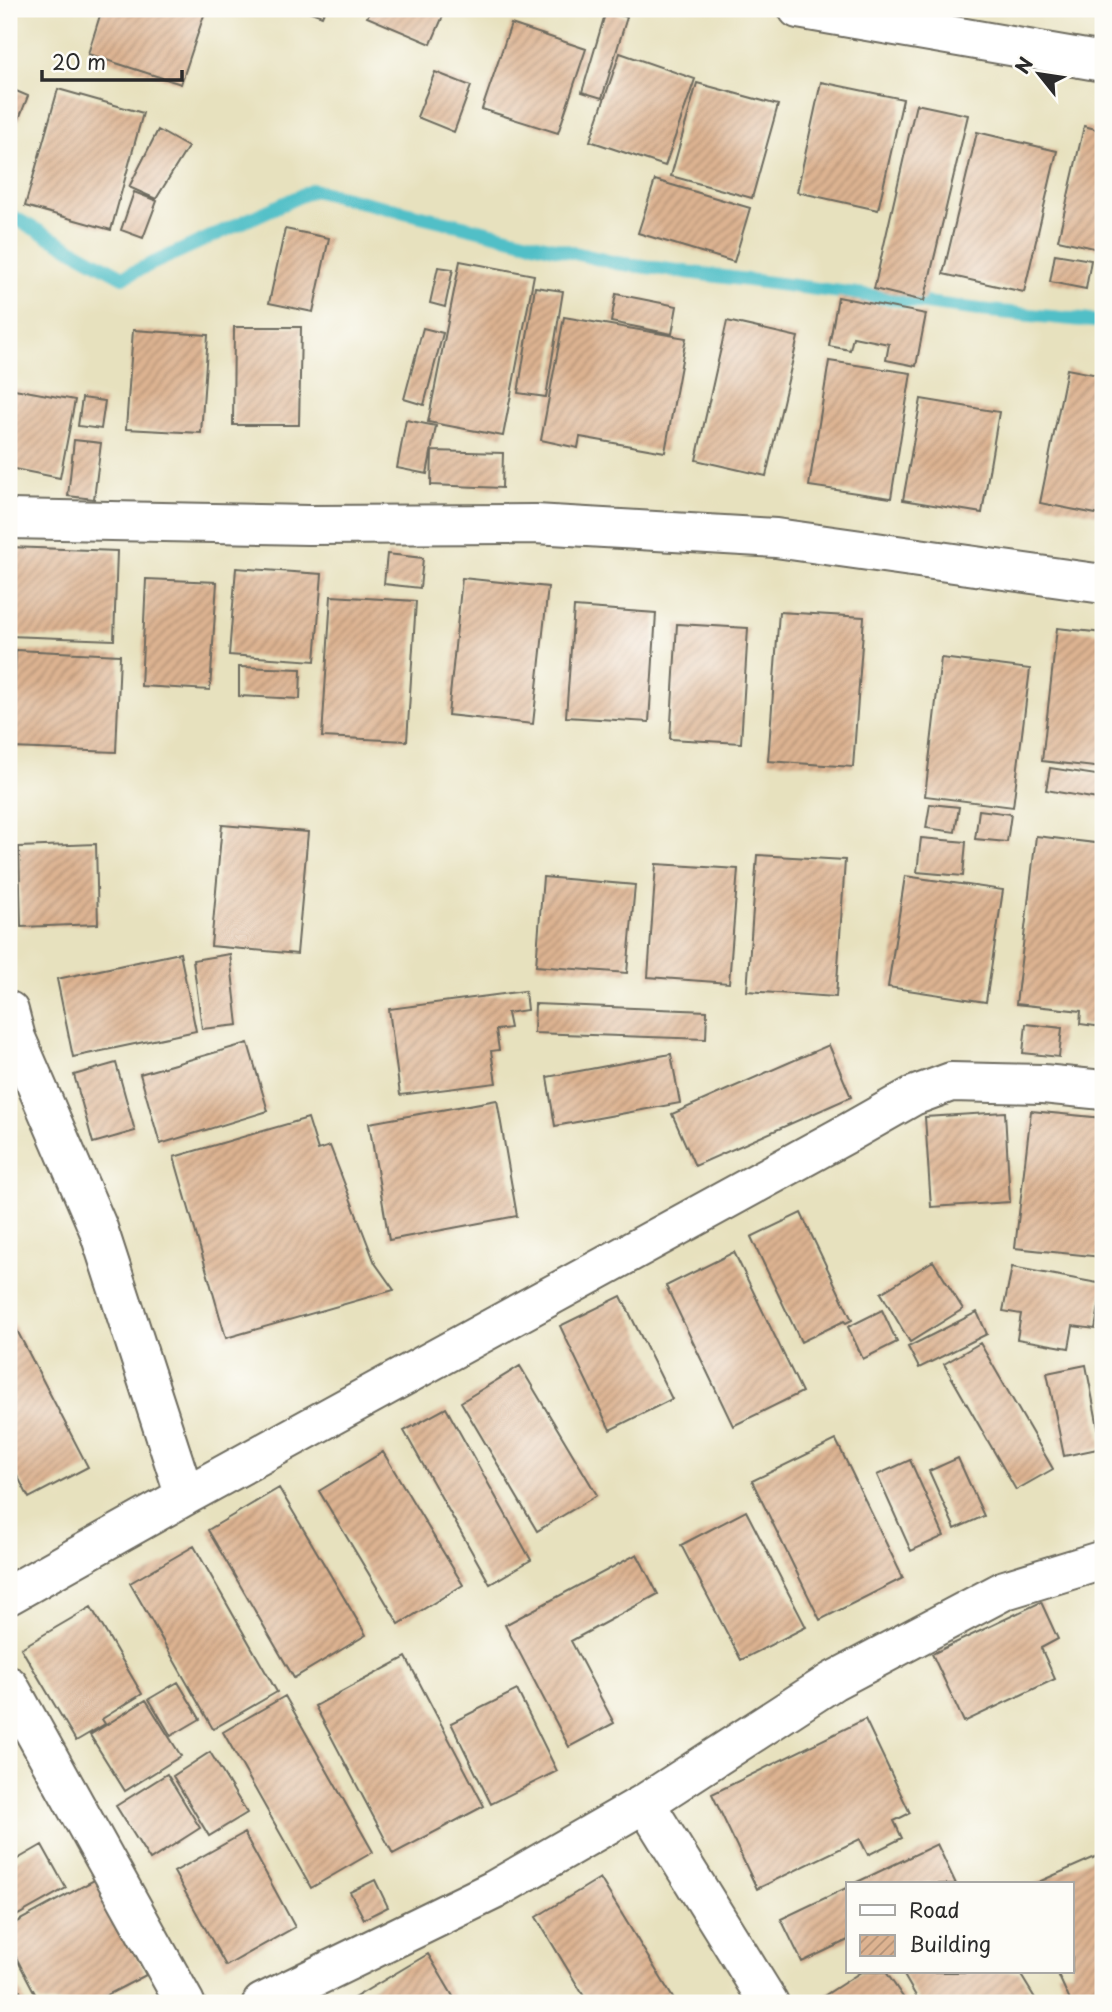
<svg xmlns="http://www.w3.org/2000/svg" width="1112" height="2012" font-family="'Playpen Sans',sans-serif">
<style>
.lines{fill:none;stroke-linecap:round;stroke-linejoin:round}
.stream{stroke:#51bfc7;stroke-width:14}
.building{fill:url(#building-hatch)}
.minor-casing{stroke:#6d6b5e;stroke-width:42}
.minor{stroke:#fff;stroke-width:38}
</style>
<defs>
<pattern id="building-hatch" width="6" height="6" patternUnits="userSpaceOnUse" patternTransform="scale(1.75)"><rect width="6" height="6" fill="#ddb391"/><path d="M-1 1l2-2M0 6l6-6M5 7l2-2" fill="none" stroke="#b39277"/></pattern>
</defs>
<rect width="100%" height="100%" fill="#fdfcf7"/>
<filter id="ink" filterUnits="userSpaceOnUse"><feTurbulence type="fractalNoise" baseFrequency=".0143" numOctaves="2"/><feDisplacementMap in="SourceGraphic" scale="14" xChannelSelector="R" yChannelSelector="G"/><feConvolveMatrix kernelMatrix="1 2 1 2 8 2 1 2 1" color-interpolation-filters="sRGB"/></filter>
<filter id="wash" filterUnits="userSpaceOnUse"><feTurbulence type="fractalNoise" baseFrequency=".00686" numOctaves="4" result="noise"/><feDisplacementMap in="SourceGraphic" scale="28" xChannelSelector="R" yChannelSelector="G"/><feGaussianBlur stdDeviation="1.57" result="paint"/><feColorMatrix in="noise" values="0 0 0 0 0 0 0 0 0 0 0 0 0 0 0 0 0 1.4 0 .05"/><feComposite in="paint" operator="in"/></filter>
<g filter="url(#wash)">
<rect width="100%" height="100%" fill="#e7e1be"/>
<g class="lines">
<path class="stream" d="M 9,215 L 123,277 L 313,190 L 616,263 L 980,310 L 1103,322"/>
</g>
<g id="blocks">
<path class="building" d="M 102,9 L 206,9 L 181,84 L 88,54 Z
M 303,9 L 325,9 L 322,16 Z
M 371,9 L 446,9 L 431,44 L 367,17 Z
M 522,9 L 549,9 L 545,18 Z
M 606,11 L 627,17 L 602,98 L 582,92 Z
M 511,24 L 586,49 L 558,133 L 482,109 Z
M 620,53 L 695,79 L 665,166 L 590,141 Z
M 435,72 L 471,86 L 454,132 L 417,117 Z
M 821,82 L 903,99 L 878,210 L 797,192 Z
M 697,83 L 778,105 L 752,198 L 671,176 Z
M 9,88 L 28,96 L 9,144 Z
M 58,89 L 143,113 L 111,230 L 25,206 Z
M 916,104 L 968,115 L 924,301 L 874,289 Z
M 1084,126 L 1103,131 L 1103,250 L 1058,240 Z
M 158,130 L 188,147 L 156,199 L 129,187 Z
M 977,132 L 1057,151 L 1024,292 L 943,274 Z
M 655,180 L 750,208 L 734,262 L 638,233 Z
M 134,192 L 157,201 L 143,238 L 121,230 Z
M 285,229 L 329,238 L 313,312 L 269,303 Z
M 1055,254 L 1091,260 L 1086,289 L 1050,282 Z
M 460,261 L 534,275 L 503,436 L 428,422 Z
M 438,267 L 453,269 L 445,307 L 430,303 Z
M 535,287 L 563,291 L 546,397 L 518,393 Z
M 616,294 L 677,306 L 672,334 L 611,322 Z
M 838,297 L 926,314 L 916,366 L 886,360 L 889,344 L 853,337 L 850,350 L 829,346 Z
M 564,317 L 686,338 L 665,452 L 580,437 L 578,448 L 541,440 Z
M 727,321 L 798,337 L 766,476 L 696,460 Z
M 234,327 L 301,327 L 299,425 L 233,425 Z
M 423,328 L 443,333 L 424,405 L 404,399 Z
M 133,330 L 208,335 L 201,433 L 126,429 Z
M 829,361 L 911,373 L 891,498 L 809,486 Z
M 1067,369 L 1103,376 L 1103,502 L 1101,515 L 1040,503 Z
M 9,388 L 75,400 L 60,478 L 9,468 Z
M 82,398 L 105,401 L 101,429 L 78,426 Z
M 921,399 L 999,412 L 982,513 L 903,500 Z
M 406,420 L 436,426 L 427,474 L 397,468 Z
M 74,440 L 101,443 L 94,499 L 68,496 Z
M 432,451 L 503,453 L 502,488 L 431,485 Z
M 9,547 L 117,551 L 114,640 L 9,636 Z
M 387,554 L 423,558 L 420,588 L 384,584 Z
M 236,568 L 322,574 L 315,661 L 229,655 Z
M 462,578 L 548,587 L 533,724 L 448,715 Z
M 146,579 L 217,582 L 210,690 L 141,686 Z
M 331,596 L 416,601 L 407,741 L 322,737 Z
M 574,607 L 656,613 L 649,722 L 566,717 Z
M 779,612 L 864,617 L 853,767 L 768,761 Z
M 677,624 L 748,628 L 741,743 L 670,739 Z
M 1057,628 L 1103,633 L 1103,768 L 1042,761 Z
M 16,650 L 120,655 L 116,752 L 12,748 Z
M 941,658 L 1030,669 L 1013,807 L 925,796 Z
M 239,667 L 301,669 L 300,699 L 239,696 Z
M 1050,768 L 1103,776 L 1103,800 L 1046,790 Z
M 930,804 L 959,807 L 955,832 L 926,828 Z
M 979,810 L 1011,814 L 1007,842 L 975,839 Z
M 222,825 L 308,832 L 297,954 L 211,946 Z
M 1036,836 L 1103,844 L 1103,1027 L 1080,1024 L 1081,1011 L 1016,1004 Z
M 921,838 L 966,842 L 963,876 L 917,872 Z
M 96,844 L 98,924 L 21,927 L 19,847 Z
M 757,855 L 845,860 L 836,997 L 747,991 Z
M 656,864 L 738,869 L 729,983 L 648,977 Z
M 905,876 L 1003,890 L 986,1002 L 888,987 Z
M 543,877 L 635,885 L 627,973 L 536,966 Z
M 180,953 L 196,1031 L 73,1057 L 57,979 Z
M 230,954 L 238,1025 L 202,1029 L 193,960 Z
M 525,991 L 527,1010 L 507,1013 L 510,1028 L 496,1030 L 499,1050 L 491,1051 L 496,1083 L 400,1095 L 389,1009 Z
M 535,1004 L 707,1011 L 706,1039 L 534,1033 Z
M 1026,1024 L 1062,1028 L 1059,1057 L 1023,1053 Z
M 248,1043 L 268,1111 L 160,1144 L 140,1074 Z
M 829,1045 L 851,1097 L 695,1166 L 672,1114 Z
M 671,1054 L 680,1103 L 555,1126 L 547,1077 Z
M 116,1063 L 135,1131 L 93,1143 L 74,1075 Z
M 497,1100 L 517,1216 L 389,1240 L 369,1123 Z
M 1031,1111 L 1103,1118 L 1103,1240 L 1101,1257 L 1015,1248 Z
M 1005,1112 L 1010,1202 L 931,1207 L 925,1117 Z
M 308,1118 L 318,1150 L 330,1146 L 375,1263 L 394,1290 L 226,1338 L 174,1157 Z
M 801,1213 L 852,1320 L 846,1323 L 844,1321 L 801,1342 L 751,1237 Z
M 734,1252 L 802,1392 L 733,1426 L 666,1286 Z
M 933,1261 L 963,1309 L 910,1342 L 881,1293 Z
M 1012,1267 L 1103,1284 L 1095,1329 L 1073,1326 L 1069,1348 L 1017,1339 L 1021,1314 L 1003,1311 Z
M 621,1296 L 672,1399 L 610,1430 L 560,1326 Z
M 882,1310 L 897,1342 L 863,1359 L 848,1327 Z
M 977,1312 L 987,1334 L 919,1368 L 908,1347 Z
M 9,1315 L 88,1467 L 29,1498 L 9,1460 Z
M 980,1343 L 1053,1469 L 1016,1490 L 944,1364 Z
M 1086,1365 L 1102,1448 L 1064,1456 L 1047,1373 Z
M 520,1366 L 597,1495 L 537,1531 L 461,1402 Z
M 446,1408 L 531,1560 L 490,1584 L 404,1431 Z
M 836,1440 L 903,1578 L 820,1620 L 752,1481 Z
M 383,1452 L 463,1585 L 399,1624 L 319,1491 Z
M 958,1458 L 984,1516 L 955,1529 L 929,1471 Z
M 910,1460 L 944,1536 L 911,1551 L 877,1475 Z
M 279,1488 L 366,1635 L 294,1678 L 208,1530 Z
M 746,1511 L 806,1627 L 741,1660 L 681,1545 Z
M 194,1546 L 277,1692 L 213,1729 L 130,1583 Z
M 637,1554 L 658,1594 L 571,1641 L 614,1723 L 569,1747 L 505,1625 Z
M 1041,1602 L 1058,1639 L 1041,1648 L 1055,1679 L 964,1722 L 932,1654 Z
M 91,1607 L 142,1694 L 102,1719 L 105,1724 L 76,1741 L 21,1648 Z
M 406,1657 L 484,1806 L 393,1854 L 315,1706 Z
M 178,1682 L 200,1719 L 171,1736 L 149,1699 Z
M 517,1690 L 557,1771 L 491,1804 L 451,1723 Z
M 285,1696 L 373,1852 L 311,1888 L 223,1732 Z
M 146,1700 L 181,1756 L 125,1791 L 90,1735 Z
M 865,1719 L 910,1813 L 894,1821 L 902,1838 L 868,1855 L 860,1839 L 757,1889 L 712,1794 Z
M 210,1752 L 247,1813 L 209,1836 L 173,1776 Z
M 167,1774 L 200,1828 L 150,1860 L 116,1806 Z
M 244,1833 L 295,1927 L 226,1966 L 174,1872 Z
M 937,1844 L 956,1884 L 853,1884 Z
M 42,1845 L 66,1888 L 9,1920 L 9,1864 Z
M 1102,1854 L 1103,2003 L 1071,2003 L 1057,1972 L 1072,1972 L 1072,1884 L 1034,1884 Z
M 600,1878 L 676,2003 L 588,2003 L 536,1917 Z
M 96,1879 L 146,1975 L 92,2003 L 40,2003 L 9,1944 L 9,1926 Z
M 375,1880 L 388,1907 L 364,1919 L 350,1892 Z
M 848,1887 L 848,1940 L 802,1962 L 781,1919 Z
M 428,1954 L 457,2003 L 351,2003 L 349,2001 Z
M 9,1969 L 26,2003 L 9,2003 Z
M 861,1972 L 886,1972 L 907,2003 L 813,2003 Z
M 902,1972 L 1019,1972 L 1038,2003 L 920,2003 Z"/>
</g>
</g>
<g filter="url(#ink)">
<use href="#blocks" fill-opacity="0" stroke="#6d6b5e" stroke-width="2"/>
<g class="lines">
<g class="minor-casing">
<path id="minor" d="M 798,9 L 1103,62
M 9,519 L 308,525 L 535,524 L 776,538 L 1103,584
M 9,1011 L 16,1038 L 98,1228 L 185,1496
M 9,1595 L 185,1496 L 848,1133 L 913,1096 L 951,1082 L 1043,1084 L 1103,1090
M 9,1686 L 185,2003
M 645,1803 L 769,2003
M 262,2003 L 494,1890 L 645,1803 L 833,1681 L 1005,1590 L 1103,1560"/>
</g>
<use href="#minor" class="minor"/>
</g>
</g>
<rect width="1112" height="2012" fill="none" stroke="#fdfcf7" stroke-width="35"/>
<rect x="846" y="1882" width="228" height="91" fill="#fdfcf7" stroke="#a9a8a5" stroke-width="2"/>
<rect x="860" y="1905" width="35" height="10" fill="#ffffff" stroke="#a9a8a5" stroke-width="2"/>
<text x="909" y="1918" font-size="21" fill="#2b2b2b">Road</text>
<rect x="860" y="1935" width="35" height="21" fill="url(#building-hatch)" stroke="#a9a8a5" stroke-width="2"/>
<text x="909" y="1952" font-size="21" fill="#2b2b2b">Building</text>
<g transform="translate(1039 74) rotate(300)" stroke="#fdfcf7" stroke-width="5" paint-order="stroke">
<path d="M0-5L12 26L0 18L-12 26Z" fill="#2b2b2b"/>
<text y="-10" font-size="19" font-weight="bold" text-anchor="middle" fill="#2b2b2b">N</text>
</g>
<path d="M42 70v10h140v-10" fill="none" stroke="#2b2b2b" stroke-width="3.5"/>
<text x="52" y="70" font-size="21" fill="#2b2b2b" stroke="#fdfcf7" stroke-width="5" paint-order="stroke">20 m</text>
</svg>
